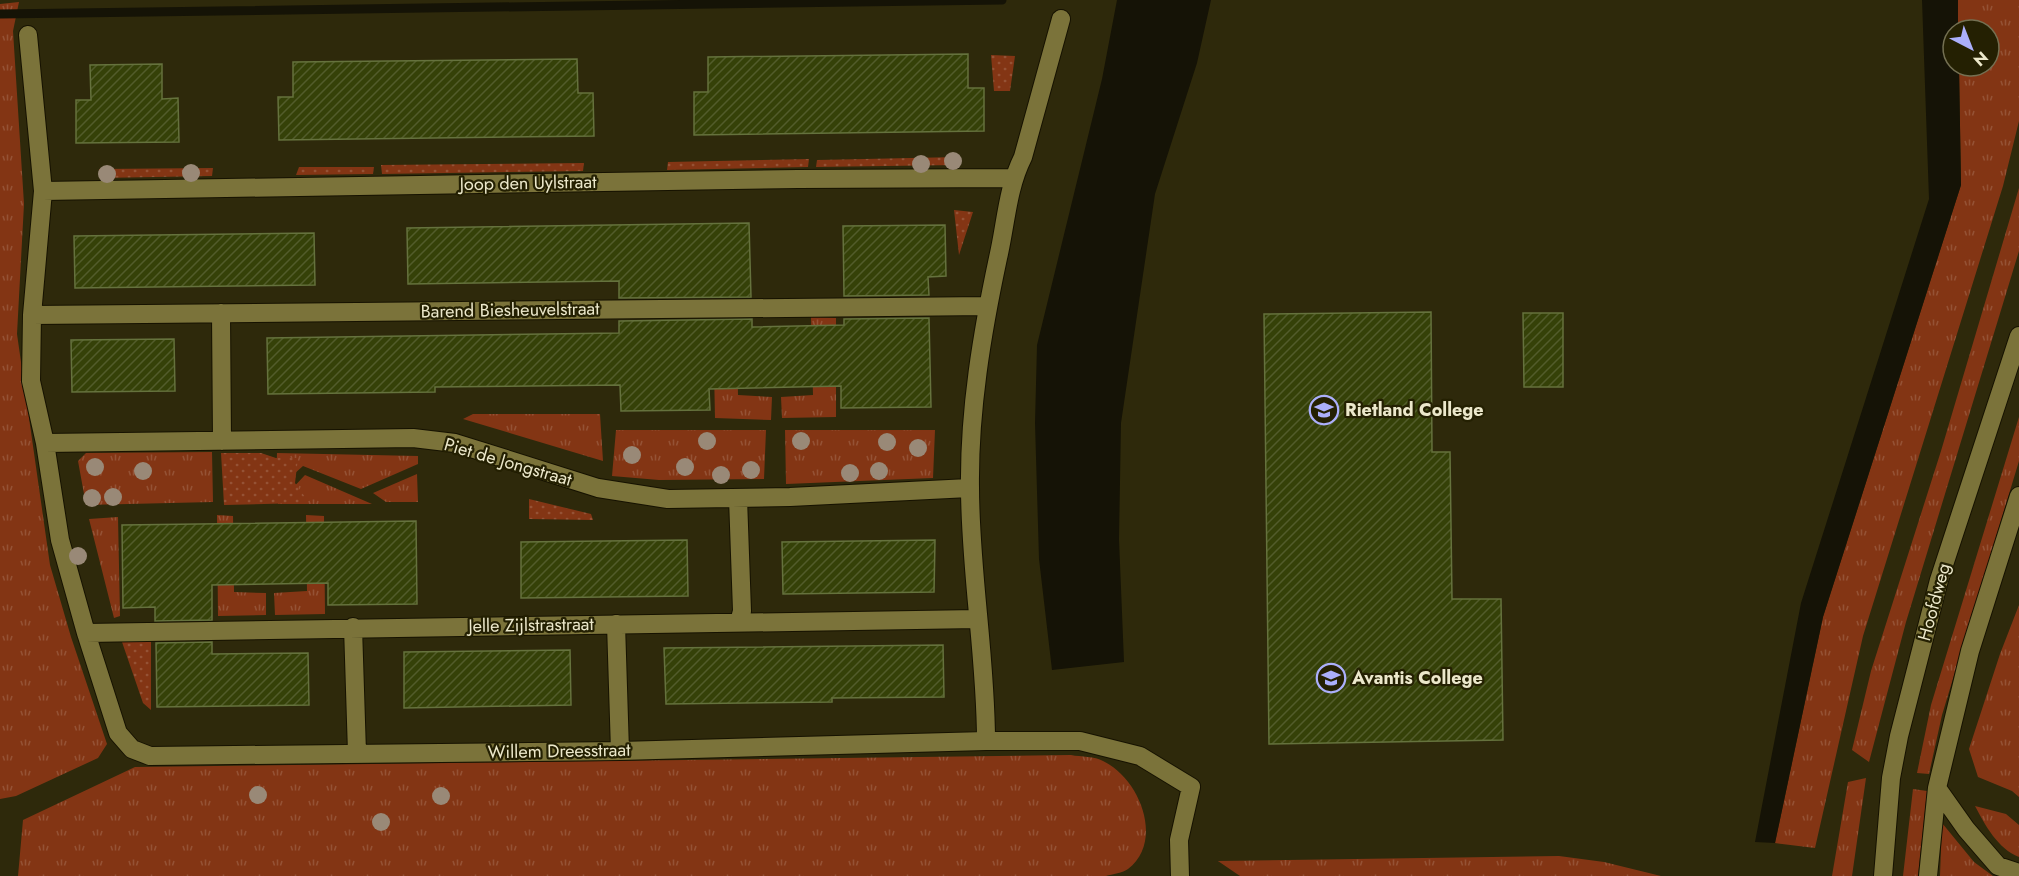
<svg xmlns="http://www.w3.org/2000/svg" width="2019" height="876" font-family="Jost,sans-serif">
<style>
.grass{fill:url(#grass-tufts)}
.park{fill:url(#park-dots)}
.water{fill:#151306}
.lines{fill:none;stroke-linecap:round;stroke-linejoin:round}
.stream{stroke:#151306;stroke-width:9}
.building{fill:url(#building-hatch);stroke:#65723d;stroke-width:1.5}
.minor-casing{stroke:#161200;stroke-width:20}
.minor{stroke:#7b733a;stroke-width:18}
.tree{fill:#998977}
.labels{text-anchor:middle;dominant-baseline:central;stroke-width:4.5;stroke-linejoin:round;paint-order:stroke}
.street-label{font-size:18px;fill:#ece8cb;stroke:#242002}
.poi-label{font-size:18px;font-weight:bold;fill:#ece8cb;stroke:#242002;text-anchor:start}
</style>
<defs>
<pattern id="grass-tufts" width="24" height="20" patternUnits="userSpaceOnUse" patternTransform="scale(1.5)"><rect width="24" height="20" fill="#833514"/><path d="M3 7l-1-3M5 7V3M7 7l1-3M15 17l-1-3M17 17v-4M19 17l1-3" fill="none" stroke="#955235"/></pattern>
<pattern id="park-dots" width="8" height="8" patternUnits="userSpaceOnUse" patternTransform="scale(1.5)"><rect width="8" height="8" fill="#833514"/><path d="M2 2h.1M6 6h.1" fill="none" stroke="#955235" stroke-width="1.8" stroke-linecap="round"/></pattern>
<pattern id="building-hatch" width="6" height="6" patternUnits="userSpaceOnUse" patternTransform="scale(1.5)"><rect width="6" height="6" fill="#354108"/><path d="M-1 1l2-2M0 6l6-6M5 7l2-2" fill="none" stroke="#525c2b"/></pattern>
</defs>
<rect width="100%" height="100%" fill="#2e290b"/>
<path class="grass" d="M 1958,0 L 2019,0 L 2019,121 L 2003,186 L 1863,636 L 1815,848 L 1775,843 L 1823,617 L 1961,185 L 1959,66 L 1989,66 L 1989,30 L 1958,30 Z
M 19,2 L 13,31 L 24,204 L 17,334 L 50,565 L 71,637 L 107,744 L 98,758 L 16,796 L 0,799 L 0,4 Z
M 2019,188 L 2019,251 L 1906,622 L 1869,762 L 1852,750 L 1871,671 L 1941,451 Z
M 811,317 L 836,318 L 836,417 L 782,418 L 781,397 L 813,395 Z
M 736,319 L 738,395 L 772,397 L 771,420 L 715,418 L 713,320 Z
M 473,414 L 600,414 L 603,461 L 463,419 Z
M 2019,417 L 2019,461 L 1942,715 L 1929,774 L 1917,773 L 1931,705 Z
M 616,430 L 766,430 L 764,479 L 659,480 L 612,476 Z
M 785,430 L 935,430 L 933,478 L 786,484 Z
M 212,452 L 213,502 L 86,505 L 78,461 L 86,453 Z
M 277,453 L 418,456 L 418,464 L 361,489 L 303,466 L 285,482 L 276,481 Z
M 417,474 L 418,502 L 386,502 L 373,493 Z
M 305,475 L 372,504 L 278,504 L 278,489 L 289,492 Z
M 217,515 L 233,516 L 234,592 L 266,593 L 266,615 L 218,616 Z
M 306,515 L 324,516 L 325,614 L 275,615 L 274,593 L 307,591 Z
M 118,517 L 120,616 L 114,618 L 89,519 Z
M 2019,605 L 2019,797 L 2012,791 L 1978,777 L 1969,749 L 2000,654 Z
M 1071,755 C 1081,757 1095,756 1103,761 C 1139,778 1165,840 1128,869 C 1123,873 1112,874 1106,876 L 18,876 L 23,820 L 135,767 Z
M 1866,778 L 1852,876 L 1832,876 L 1848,782 Z
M 1913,789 L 1927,791 L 1918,876 L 1903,876 Z
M 1975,806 L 2006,814 L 2019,825 L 2019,857 C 1998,849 1985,825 1975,806 Z
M 1942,823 L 1974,862 L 1993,876 L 1940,876 Z
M 1559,856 L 1604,862 L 1661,876 L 1240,876 L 1218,861 Z"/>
<path class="park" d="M 991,55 L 1015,56 L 1010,91 L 994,91 Z
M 958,157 L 957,165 L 816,167 L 817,160 Z
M 809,159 L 808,167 L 667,170 L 668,162 Z
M 584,163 L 583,171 L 382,174 L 381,165 Z
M 299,167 L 374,167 L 373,174 L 296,175 Z
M 213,168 L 212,176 L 100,178 L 99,169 Z
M 954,210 L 973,212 L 959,255 Z
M 221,453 L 261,453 L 276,458 L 298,458 L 295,483 L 305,497 L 305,503 L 224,505 Z
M 529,499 L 591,514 L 593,520 L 529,519 Z
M 151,641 L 151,710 L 143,703 L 122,642 Z"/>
<path class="water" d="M 1117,0 L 1211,0 L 1197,63 L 1155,194 L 1121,423 L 1119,539 L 1124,662 L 1052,670 L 1039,559 L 1035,423 L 1037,345 L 1102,79 Z
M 1922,0 L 1958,0 L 1958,30 L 1953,30 L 1953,66 L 1959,66 L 1961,185 L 1823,617 L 1775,843 L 1755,842 L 1801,603 L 1929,199 Z"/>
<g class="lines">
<path class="stream" d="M 0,14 L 1002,0"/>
</g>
<path class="building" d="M 968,54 L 968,88 L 984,88 L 984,131 L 694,135 L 694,92 L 708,92 L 708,57 Z
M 577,59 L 578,93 L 593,93 L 594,136 L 279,140 L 278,97 L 293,97 L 293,62 Z
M 162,64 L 162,99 L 178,98 L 179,142 L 76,143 L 76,100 L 91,100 L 90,65 Z
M 749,223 L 751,297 L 619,298 L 619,281 L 408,284 L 407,228 Z
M 945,225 L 946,276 L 928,277 L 929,295 L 844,296 L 843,226 Z
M 314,233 L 315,285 L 75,288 L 74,236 Z
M 1431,312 L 1432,452 L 1450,452 L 1452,599 L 1501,599 L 1503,740 L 1269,744 L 1264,314 Z
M 1523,313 L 1563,313 L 1563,387 L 1524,387 Z
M 929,318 L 931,407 L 841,408 L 841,386 L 709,389 L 710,410 L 621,411 L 620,385 L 435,387 L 435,392 L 268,394 L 267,338 L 619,333 L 619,321 L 752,319 L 752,327 L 844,325 L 844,319 Z
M 174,339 L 175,391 L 72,392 L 71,340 Z
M 416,521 L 417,604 L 328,605 L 328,583 L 212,585 L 212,620 L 155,621 L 155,607 L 123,608 L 122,525 Z
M 687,540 L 688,596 L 521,598 L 521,542 Z
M 935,540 L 934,592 L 783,594 L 782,542 Z
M 212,642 L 212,654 L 308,653 L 309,705 L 157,707 L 156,643 Z
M 943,645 L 944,697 L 832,698 L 832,702 L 666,704 L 664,648 Z
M 570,650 L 571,705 L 404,708 L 404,652 Z"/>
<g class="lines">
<g class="minor-casing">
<path id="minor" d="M 1061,19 L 1023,157 C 1007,189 1006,224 998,258 C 982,333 969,411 970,487 C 970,572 986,656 986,741 L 1080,741 L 1140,756 L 1191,787 L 1179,840 L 1180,876
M 28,35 L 43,191 L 32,315 L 31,381 L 45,443 L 60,540 L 86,633 L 118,733 L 132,749 L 150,756 L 620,751 L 986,741
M 43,191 L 798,179 L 1012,178
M 221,313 L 222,441
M 32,315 L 988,306
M 45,443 L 413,438 L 455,443 L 598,488 L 668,499 L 790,497 L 969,488
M 738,498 L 742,611 L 739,622
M 616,624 L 620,751
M 353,627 L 357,753
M 86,633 L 977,619
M 1937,788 L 1966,829 L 1998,866 L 2019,873
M 1883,876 L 1891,778 L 1899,736 L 1939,580 L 2019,336
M 1928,876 L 1937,788 L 1970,651 L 2019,496"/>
</g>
<use href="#minor" class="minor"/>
</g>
<g class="tree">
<circle cx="953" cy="161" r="9"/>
<circle cx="921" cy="164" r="9"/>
<circle cx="191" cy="173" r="9"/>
<circle cx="107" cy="174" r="9"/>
<circle cx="707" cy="441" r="9"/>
<circle cx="801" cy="441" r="9"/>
<circle cx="887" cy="442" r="9"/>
<circle cx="918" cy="448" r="9"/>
<circle cx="632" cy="455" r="9"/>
<circle cx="95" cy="467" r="9"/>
<circle cx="685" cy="467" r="9"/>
<circle cx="751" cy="470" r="9"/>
<circle cx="143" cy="471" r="9"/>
<circle cx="879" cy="471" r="9"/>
<circle cx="850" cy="473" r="9"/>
<circle cx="721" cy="475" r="9"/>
<circle cx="113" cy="497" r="9"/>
<circle cx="92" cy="498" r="9"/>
<circle cx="78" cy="556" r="9"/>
<circle cx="258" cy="795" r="9"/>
<circle cx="441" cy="796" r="9"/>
<circle cx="381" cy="822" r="9"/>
</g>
<defs>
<g id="school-ring" transform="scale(1.5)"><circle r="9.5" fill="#242002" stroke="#abaffb" stroke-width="1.5"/><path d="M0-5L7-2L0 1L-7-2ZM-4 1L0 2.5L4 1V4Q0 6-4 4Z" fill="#abaffb"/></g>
</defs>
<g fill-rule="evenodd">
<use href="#school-ring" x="1324" y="410"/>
<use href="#school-ring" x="1331" y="678"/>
</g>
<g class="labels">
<g class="street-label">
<text transform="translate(528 183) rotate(-1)">Joop den Uylstraat</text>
<text transform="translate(510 310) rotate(-1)">Barend Biesheuvelstraat</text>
<text transform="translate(508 462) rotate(16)">Piet de Jongstraat</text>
<text transform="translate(1934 602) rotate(-75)">Hoofdweg</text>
<text transform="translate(531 625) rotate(-1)">Jelle Zijlstrastraat</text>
<text transform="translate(559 751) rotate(-1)">Willem Dreesstraat</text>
</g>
<g class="poi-label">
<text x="1345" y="410">Rietland College</text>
<text x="1352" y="678">Avantis College</text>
</g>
</g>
<g transform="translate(1971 48) rotate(138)"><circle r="28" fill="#242002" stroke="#747052" stroke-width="1.5"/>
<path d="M0-4.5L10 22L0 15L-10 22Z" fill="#abaffb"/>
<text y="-9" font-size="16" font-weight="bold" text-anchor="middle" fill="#ece8cb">N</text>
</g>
</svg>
